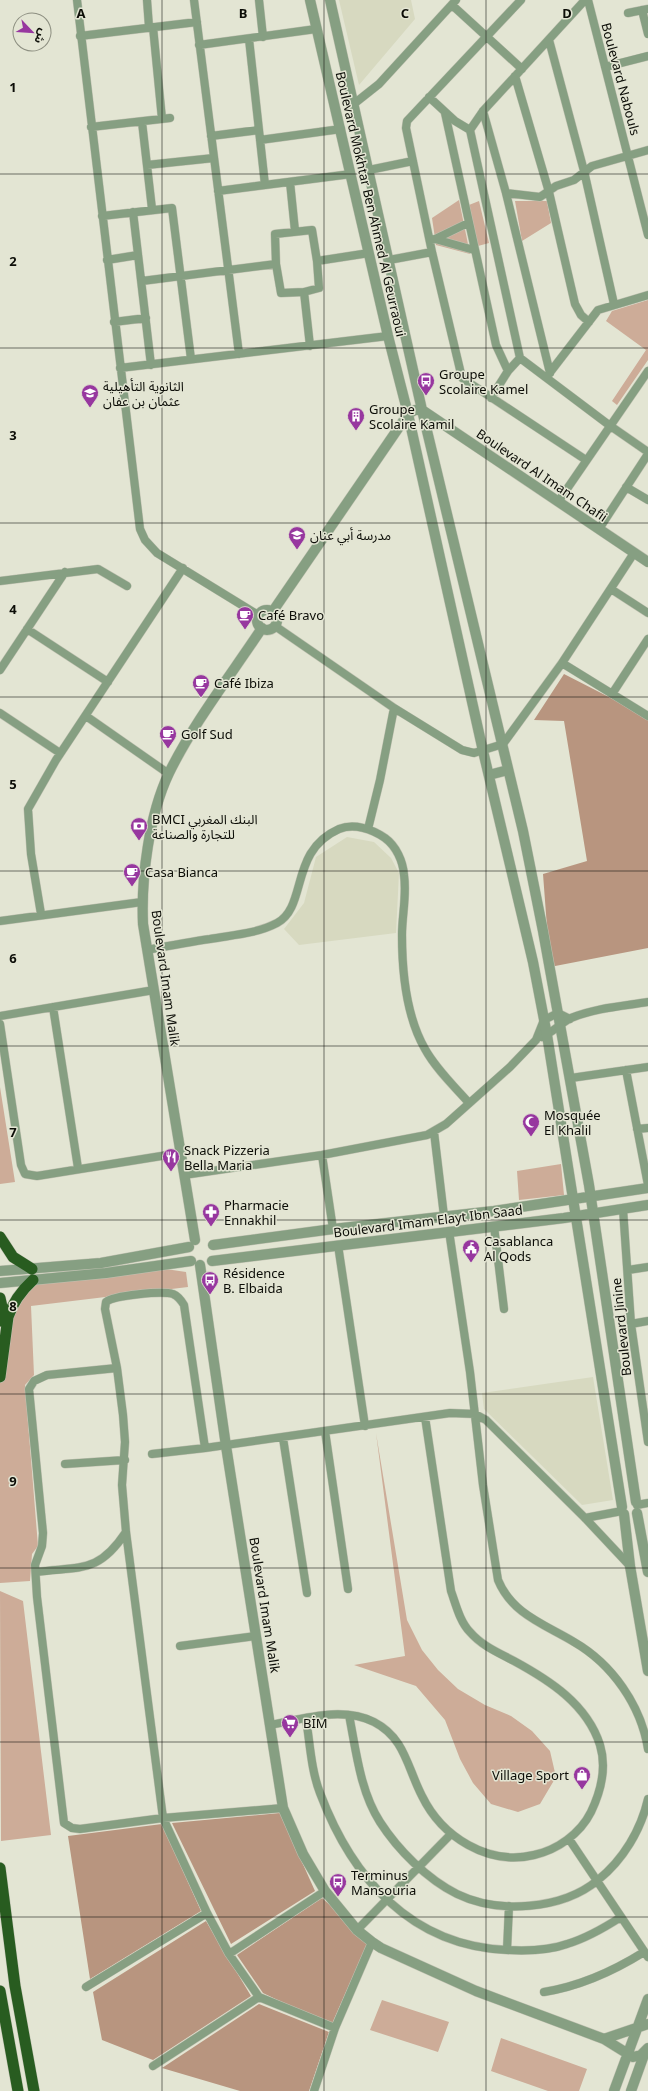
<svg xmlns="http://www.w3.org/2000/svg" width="648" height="2091" font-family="'Noto Sans','Noto Sans Arabic',sans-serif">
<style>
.built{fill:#d7d9c0}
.green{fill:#cdac98}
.forest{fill:#b8957f}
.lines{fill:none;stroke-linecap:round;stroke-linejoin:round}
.minor-casing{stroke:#c1c2b2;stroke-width:9}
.tertiary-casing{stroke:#c1c2b2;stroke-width:11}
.trunk-casing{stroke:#c1c2b2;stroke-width:12}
.minor{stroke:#869f82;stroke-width:8}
.tertiary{stroke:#869f82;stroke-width:10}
.trunk{stroke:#285c20;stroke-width:11}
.grid{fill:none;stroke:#0c0d07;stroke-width:1;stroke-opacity:0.55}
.labels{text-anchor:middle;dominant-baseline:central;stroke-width:3;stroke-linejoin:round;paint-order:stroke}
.street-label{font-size:13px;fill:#0c0d07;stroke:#e3e5d3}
.poi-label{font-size:13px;fill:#0c0d07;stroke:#e3e5d3;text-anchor:start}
.grid-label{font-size:13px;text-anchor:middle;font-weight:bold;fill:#0c0d07;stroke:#e3e5d3;stroke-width:3;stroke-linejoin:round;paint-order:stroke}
</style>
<rect width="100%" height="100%" fill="#e3e5d3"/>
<path class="built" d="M 339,0 L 411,0 L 415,19 L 359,85 Z
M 347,837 L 374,842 L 391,858 L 399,873 L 396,933 L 299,945 L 284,929 L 304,903 L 316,857 Z
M 593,1377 L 613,1500 L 582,1505 L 484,1409 L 482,1393 Z"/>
<path class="green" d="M 459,200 L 470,254 L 436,245 L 432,218 Z
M 479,201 L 489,243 L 478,246 L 469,205 Z
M 515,201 L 547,201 L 551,223 L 522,241 Z
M 648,300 L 648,360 L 617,405 L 612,401 L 646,350 L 606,321 L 612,311 Z
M 0,1087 L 15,1182 L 0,1184 Z
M 561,1164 L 564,1195 L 519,1200 L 517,1171 Z
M 159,1268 L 186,1272 L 188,1287 L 31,1306 L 34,1375 L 25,1385 L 38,1546 L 32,1554 L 30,1581 L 0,1583 L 0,1364 L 8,1307 L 29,1284 Z
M 376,1433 L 407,1620 L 422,1650 L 438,1670 L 458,1689 L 485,1705 L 511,1716 L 532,1731 L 550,1751 L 556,1777 L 540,1804 L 518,1812 L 491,1804 L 473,1783 L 460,1759 L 445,1720 L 416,1686 L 354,1665 L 405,1656 Z
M 0,1591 L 23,1601 L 51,1835 L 1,1841 Z
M 382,2000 L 449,2022 L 438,2052 L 370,2030 Z
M 501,2038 L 587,2069 L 579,2091 L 548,2091 L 491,2071 Z"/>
<path class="forest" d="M 564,674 L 648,717 L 648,948 L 550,967 L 543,874 L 587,861 L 564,721 L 534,720 Z
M 280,1813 L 315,1891 L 231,1944 L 172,1823 Z
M 162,1824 L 201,1911 L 90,1979 L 68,1836 Z
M 322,1898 L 369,1940 L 331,2026 L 263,1993 L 237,1955 Z
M 206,1921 L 251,1996 L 153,2060 L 102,2040 L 93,1992 Z
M 259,2004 L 329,2032 L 309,2091 L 240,2091 L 162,2068 Z"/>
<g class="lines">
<g class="minor-casing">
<path id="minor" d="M 77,0 L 140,529 L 145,540 L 157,553 L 258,615
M 147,0 L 149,27
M 194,0 L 239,354
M 259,0 L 263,37
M 521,0 L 407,121 L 406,128 L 432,252 L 462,378 L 586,460
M 585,0 L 483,111 L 470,130 L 520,358 L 609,425 L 648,452
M 588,0 L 648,235
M 452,5 L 522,69
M 642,10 L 648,34
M 628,13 L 648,9
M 153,27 L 162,119
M 80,36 L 197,22
M 249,39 L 265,185
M 549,40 L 584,171 L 614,304
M 199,45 L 316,29
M 605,67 L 648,56
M 515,76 L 549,192 L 575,304 L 581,315 L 589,322
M 429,97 L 455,121 L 470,130
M 355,103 L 379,84 L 456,0
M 483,111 L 506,193 L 550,373
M 445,113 L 496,345 L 508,371
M 142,122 L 152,209
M 91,127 L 170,118
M 211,136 L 259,130
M 260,140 L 341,129
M 147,165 L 214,158
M 369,170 L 413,161
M 290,182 L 295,231
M 218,191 L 351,174
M 506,193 L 540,197 L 556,186 L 574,180 L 592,166 L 648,150
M 133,212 L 151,365
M 102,216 L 172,208 L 191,359
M 312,230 L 317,261 L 319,288 L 304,292 L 281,293 L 276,264 L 275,234 Z
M 435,239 L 468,223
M 430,240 L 435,239 L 474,250
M 107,260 L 138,255
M 389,260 L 432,252
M 317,261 L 369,253
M 142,281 L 276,264
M 304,292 L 310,346
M 114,322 L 146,318
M 120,368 L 388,336
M 548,375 L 598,310 L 648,295
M 491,398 L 508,371 L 520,358
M 626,487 L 648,500
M 558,502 L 648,371
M 599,529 L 648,454
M 0,581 L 98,569 L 127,586
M 611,589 L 648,613
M 275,626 L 394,708 L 462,750 L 474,753 L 503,744 L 562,663 L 634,553
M 27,629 L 108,682
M 562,663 L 648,716
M 0,670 L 65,572
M 612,694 L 648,639
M 0,713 L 60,753
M 86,716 L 169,774
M 368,829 L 380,780 L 394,708
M 41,914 L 31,854 L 28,809 L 56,760 L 183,568
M 0,921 L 142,902
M 147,950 C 168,946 189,942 210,939 C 232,935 256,934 277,923 C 308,906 289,851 339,829 C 354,823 372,829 385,838 C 396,846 403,861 404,875 C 407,895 402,915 402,935 C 402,972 406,1016 425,1049 C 436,1069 454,1086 469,1103
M 53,1007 L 78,1168
M 0,1016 L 154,990
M 0,1024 L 21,1165 L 25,1174 L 37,1176 L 180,1153
M 542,1037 C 553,1032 561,1023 571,1018 C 595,1008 623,1006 648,1002
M 626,1070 L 648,1185
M 571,1078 L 648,1067
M 637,1129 L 648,1128
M 434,1132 L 444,1216
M 322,1155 L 333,1229
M 184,1175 L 322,1155 L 427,1135 L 446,1124 L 510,1067 L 536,1040 L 544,1020 L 558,1013 L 570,1019
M 623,1209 L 631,1324 L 648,1442
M 494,1226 L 504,1309
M 449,1231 L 470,1372 L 483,1485 L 498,1580 C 512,1614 544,1624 574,1642 C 612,1664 641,1705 648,1749
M 338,1245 L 365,1426
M 628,1270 L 648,1267
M 631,1324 L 648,1321
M 117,1368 L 47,1375 L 34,1381 L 29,1389 L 43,1533 L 42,1546 L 35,1565 L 37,1597 L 64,1823 L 72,1828 L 80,1829 L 163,1818 L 283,1808
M 325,1431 L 348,1589
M 283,1438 L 307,1593
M 152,1454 L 205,1448
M 65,1464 L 125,1460
M 637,1505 L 648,1503
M 585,1518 L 622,1511
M 36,1572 C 81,1566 98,1574 126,1532
M 180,1646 L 256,1636
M 349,1715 C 356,1750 360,1791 380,1822 C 398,1850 427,1879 457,1894 C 498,1914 562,1910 598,1880 C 623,1860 641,1830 648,1799
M 306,1719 C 310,1743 311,1770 320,1793 C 352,1878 411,1946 507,1950 C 527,1951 548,1951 567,1944 C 587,1938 604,1928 621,1917
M 270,1725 C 303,1719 342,1706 374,1722 C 405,1738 407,1767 422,1796 C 442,1837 488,1866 534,1855 C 557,1850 580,1834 591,1812 C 601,1791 607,1768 600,1745 C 587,1704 549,1680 514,1661 C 499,1653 482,1646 470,1632 C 460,1622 456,1605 451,1591 L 425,1417
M 569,1839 L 648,1957
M 357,1930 L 451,1834
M 507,1950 L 509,1906
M 229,1954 L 325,1891
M 86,1987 L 207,1913
M 544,1992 C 581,1986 612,1972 644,1952
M 335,2028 L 259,1997 L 229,1954 L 207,1913 L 163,1818 L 126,1532 L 122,1485 L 125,1442 L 123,1415 L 117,1368 L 105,1309 L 106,1302 C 114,1295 162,1291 173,1294 C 178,1296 181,1300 184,1305 L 205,1448 L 450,1413 L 475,1414 L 486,1420 L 585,1518 L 630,1566
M 153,2066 L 259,1997
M 314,2091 L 335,2028 L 372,1942"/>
</g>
<g class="tertiary-casing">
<path id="tertiary" d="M 310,0 L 388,336 L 408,414 L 483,751 L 533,962 L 547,1035 L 622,1507
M 330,0 L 422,410 L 523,831 L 543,931 L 589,1185 L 636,1502
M 422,410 L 648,562
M257 620a10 10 0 1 1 20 0a10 10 0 1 1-20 0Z
M 273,611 L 408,414 L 415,410 L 422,410
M 489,775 L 508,770
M 195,1240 L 143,924 C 141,878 149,815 169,773 C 194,722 231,675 262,628
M 213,1245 L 333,1229 L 494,1211 L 648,1188
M 212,1261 L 564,1218 L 648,1205
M 200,1265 L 226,1446 L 283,1808 L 303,1854 L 325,1891 L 357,1930 L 372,1942 L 381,1948 L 476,1991 L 604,2039 L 633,2057 L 641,2055 L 648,2048
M 0,1271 L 101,1263 L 189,1247
M 0,1283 L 106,1273 L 191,1261
M 637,1513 L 648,1572
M 624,1514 L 630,1566 L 648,1671
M 604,2039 L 648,2024
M 614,2091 L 648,1999
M 631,2091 L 645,2052"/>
</g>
<g class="trunk-casing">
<path id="trunk" d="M 0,1237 L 13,1257 L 32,1269
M 0,1298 L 2,1307 L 0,1321
M 0,1377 L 8,1317 C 13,1302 21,1291 33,1280
M 0,1868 L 15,1986 L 34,2091
M 0,1991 L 18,2091"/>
</g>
<use href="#minor" class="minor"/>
<use href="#tertiary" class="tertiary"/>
<use href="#trunk" class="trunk"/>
</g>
<path class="grid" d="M 162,0 L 162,2091M 324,0 L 324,2091M 486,0 L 486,2091M 0,174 L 648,174M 0,348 L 648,348M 0,523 L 648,523M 0,697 L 648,697M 0,871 L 648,871M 0,1046 L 648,1046M 0,1220 L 648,1220M 0,1394 L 648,1394M 0,1568 L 648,1568M 0,1742 L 648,1742M 0,1917 L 648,1917"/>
<defs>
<g id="bus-pin" transform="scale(0.9)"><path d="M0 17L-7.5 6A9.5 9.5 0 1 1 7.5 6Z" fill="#97379f" stroke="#e3e5d3"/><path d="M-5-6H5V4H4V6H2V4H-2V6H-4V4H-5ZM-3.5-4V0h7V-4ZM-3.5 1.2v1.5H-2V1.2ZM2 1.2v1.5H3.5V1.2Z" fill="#fff"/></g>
<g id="school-pin" transform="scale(0.9)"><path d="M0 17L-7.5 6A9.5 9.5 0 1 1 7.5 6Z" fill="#97379f" stroke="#e3e5d3"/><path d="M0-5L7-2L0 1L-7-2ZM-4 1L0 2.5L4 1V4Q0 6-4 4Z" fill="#fff"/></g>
<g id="building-pin" transform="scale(0.9)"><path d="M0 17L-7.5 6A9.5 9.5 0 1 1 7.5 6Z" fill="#97379f" stroke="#e3e5d3"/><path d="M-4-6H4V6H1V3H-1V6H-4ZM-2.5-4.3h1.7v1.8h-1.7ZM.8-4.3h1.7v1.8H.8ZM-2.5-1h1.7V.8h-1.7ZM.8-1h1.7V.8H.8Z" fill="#fff"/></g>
<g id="cafe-pin" transform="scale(0.9)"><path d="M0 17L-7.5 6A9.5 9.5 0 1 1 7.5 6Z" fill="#97379f" stroke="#e3e5d3"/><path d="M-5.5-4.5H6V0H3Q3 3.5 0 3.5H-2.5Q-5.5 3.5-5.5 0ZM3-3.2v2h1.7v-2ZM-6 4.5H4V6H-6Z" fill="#fff"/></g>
<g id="bank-pin" transform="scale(0.9)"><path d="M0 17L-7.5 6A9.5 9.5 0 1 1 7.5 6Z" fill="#97379f" stroke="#e3e5d3"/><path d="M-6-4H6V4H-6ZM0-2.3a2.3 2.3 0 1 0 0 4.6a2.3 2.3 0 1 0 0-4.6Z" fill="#fff"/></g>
<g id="mosque-pin" transform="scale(0.9)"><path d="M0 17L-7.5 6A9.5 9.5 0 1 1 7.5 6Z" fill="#97379f" stroke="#e3e5d3"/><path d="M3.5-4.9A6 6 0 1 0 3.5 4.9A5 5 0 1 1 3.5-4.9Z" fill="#fff"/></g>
<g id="restaurant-pin" transform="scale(0.9)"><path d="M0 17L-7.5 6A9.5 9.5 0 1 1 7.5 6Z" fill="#97379f" stroke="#e3e5d3"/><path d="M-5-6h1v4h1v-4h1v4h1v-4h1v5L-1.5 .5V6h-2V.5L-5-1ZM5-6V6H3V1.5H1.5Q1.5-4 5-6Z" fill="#fff"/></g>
<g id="pharmacy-pin" transform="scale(0.9)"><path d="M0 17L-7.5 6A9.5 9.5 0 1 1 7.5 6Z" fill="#97379f" stroke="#e3e5d3"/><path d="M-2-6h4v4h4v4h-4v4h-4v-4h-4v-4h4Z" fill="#fff"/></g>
<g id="civic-pin" transform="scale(0.9)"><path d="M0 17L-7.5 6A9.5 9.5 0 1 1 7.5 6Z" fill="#97379f" stroke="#e3e5d3"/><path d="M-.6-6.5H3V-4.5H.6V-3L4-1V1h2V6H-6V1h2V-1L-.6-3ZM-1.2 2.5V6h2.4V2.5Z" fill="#fff"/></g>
<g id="supermarket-pin" transform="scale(0.9)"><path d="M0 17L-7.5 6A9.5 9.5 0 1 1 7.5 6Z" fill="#97379f" stroke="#e3e5d3"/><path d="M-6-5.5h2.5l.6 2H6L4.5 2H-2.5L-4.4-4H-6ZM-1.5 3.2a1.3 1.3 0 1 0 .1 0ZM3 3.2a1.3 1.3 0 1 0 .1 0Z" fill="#fff"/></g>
<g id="shop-pin" transform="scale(0.9)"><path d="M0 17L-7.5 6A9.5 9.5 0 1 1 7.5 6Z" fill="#97379f" stroke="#e3e5d3"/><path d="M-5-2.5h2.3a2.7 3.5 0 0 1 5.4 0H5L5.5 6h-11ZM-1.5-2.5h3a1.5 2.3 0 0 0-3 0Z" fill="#fff"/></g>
</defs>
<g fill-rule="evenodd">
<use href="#bus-pin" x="426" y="381"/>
<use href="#school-pin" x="90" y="393"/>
<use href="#building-pin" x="356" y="416"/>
<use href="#school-pin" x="297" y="535"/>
<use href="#cafe-pin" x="245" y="615"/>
<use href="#cafe-pin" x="201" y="683"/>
<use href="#cafe-pin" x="168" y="734"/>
<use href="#bank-pin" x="139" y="826"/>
<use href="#cafe-pin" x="132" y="872"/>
<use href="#mosque-pin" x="531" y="1122"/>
<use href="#restaurant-pin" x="171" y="1157"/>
<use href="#pharmacy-pin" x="211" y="1212"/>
<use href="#civic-pin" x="471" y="1248"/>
<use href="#bus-pin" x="210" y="1280"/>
<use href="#supermarket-pin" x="290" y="1723"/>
<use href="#shop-pin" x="582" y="1775"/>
<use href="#bus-pin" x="338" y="1882"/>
</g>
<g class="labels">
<g class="street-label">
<text transform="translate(621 79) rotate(75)">Boulevard Nabouls</text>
<text transform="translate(371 204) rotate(77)">Boulevard Mokhtar Ben Ahmed Al Geurraoui</text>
<text transform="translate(542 475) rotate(34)">Boulevard Al Imam Chafii</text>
<text transform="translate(166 978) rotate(82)">Boulevard Imam Malik</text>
<text transform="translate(428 1221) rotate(-7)">Boulevard Imam Elayt Ibn Saad</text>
<text transform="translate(621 1327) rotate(-96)">Boulevard Jinine</text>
<text transform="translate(265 1605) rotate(81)">Boulevard Imam Malik</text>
</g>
<g class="poi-label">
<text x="439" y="374">Groupe<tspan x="439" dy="15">Scolaire Kamel</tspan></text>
<text x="103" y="386">الثانوية التأهيلية<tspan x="103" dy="15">عثمان بن عفان</tspan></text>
<text x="369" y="409">Groupe<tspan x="369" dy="15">Scolaire Kamil</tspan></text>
<text x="310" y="535">مدرسة أبي عنان</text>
<text x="258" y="615">Café Bravo</text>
<text x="214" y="683">Café Ibiza</text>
<text x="181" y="734">Golf Sud</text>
<text x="152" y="819">BMCI البنك المغربي<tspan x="152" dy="15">للتجارة والصناعة</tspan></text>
<text x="145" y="872">Casa Bianca</text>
<text x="544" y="1115">Mosquée<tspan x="544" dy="15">El Khalil</tspan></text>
<text x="184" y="1150">Snack Pizzeria<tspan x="184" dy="15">Bella Maria</tspan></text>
<text x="224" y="1205">Pharmacie<tspan x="224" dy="15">Ennakhil</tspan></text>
<text x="484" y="1241">Casablanca<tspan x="484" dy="15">Al Qods</tspan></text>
<text x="223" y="1273">Résidence<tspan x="223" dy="15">B. Elbaida</tspan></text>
<text x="303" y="1723">BİM</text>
<text x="569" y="1775" text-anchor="end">Village Sport</text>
<text x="351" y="1875">Terminus<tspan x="351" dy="15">Mansouria</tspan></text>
</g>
</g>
<g class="grid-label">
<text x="81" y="18">A</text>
<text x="243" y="18">B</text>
<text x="405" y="18">C</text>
<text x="567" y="18">D</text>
<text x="13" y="92">1</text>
<text x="13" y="266">2</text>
<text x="13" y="440">3</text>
<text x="13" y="614">4</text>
<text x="13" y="789">5</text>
<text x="13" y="963">6</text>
<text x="13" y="1137">7</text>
<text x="13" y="1311">8</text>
<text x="13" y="1486">9</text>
</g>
<g transform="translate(32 32) rotate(115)"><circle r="19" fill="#e3e5d3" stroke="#8d8f81"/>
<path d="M0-3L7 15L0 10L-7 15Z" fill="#97379f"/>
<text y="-6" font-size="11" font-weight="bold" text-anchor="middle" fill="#0c0d07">ش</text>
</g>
</svg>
